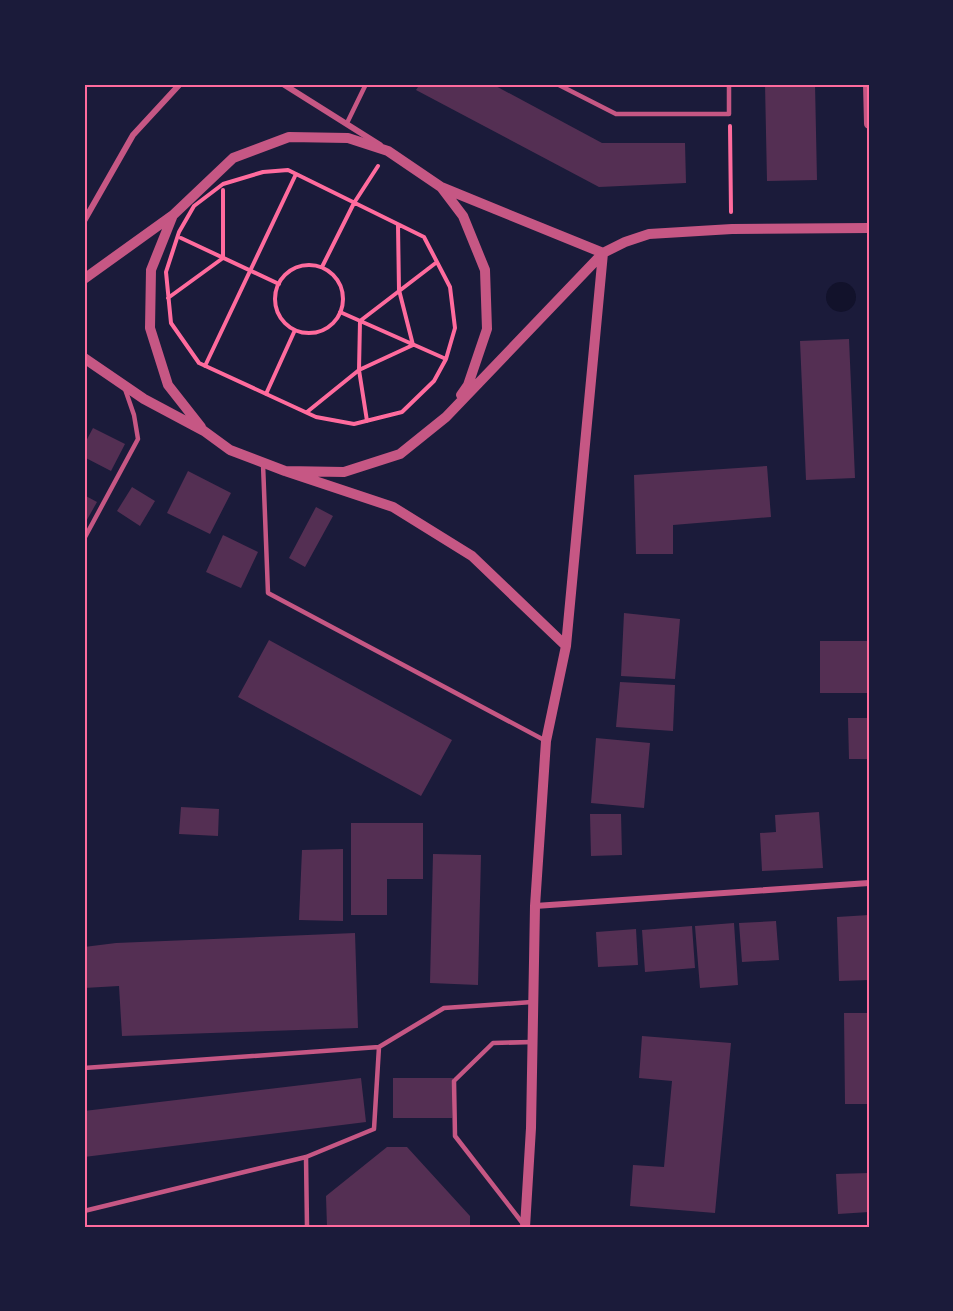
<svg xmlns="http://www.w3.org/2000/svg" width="953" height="1311" font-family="Roboto,sans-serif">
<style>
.water{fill:#12122b}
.building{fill:#542f53}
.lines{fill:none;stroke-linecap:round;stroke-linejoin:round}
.path{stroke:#ff6b9d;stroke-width:4}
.service{stroke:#c65784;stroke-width:4.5}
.minor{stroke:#c65784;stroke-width:6}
.tertiary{stroke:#c65784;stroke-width:10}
.neatline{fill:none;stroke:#ff6b9d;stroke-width:2}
</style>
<rect width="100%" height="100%" fill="#1b1b3a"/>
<path class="water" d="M826 297a15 15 0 1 1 30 0a15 15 0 1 1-30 0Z"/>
<path class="building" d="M 420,84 L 492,84 L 602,143 L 685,143 L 686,183 L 599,187 L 416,90 Z
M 765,84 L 815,84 L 817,180 L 767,181 Z
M 849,339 L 855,478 L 806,480 L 800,341 Z
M 93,428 L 125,444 L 111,471 L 84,457 L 84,445 Z
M 767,466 L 771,517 L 673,525 L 673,554 L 636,554 L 634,475 Z
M 188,471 L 231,493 L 210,534 L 167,513 Z
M 132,487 L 155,501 L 140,526 L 117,511 Z
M 84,495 L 97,502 L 84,525 Z
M 316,507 L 333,516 L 305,567 L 289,558 Z
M 223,535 L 258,552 L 241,588 L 206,572 Z
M 624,613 L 680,619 L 675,679 L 621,676 Z
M 269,640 L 452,740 L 421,796 L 238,697 Z
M 820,641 L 869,641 L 869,693 L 820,693 Z
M 620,682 L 675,685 L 673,731 L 616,727 Z
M 848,718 L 869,718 L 869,759 L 849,759 Z
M 596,738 L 650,743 L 644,808 L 591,803 Z
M 181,807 L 219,809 L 218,836 L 179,834 Z
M 819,812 L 823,868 L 762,871 L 760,833 L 776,832 L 775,815 Z
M 590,814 L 621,814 L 622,855 L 591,856 Z
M 351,823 L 423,823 L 423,879 L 387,879 L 387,915 L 351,915 Z
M 343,849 L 343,921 L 299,920 L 302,850 Z
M 433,854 L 481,855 L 478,985 L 430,983 Z
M 869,915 L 869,980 L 839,981 L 837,917 Z
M 776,921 L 779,960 L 742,962 L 739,923 Z
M 734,923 L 738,985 L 700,988 L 695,926 Z
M 692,926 L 695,968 L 645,972 L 642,930 Z
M 636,929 L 638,965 L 598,967 L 596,932 Z
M 355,933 L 358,1028 L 122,1036 L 119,986 L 84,988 L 84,947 L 116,943 Z
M 844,1013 L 869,1013 L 869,1104 L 845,1104 Z
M 642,1036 L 731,1043 L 715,1213 L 630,1206 L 633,1165 L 664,1167 L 672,1081 L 639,1078 Z
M 361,1078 L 366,1122 L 84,1157 L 84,1111 Z
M 393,1078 L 453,1078 L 452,1118 L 393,1118 Z
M 387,1147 L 407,1147 L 470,1216 L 470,1227 L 327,1227 L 326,1196 Z
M 869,1173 L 869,1212 L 838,1214 L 836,1174 Z"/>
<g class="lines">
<path class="path" d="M 730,126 L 731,212
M 288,170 L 424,237 L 450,287 L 455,328 L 446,359 L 434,381 L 402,412 L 354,424 L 316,417 L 199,363 L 171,323 L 166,272 L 179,232 L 194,206 L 223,184 L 263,172 Z
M 181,238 L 279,284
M275 299a34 34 0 1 1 68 0a34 34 0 1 1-68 0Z
M 322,267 L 354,203 L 378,166
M 168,298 L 223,258 L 223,190
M 340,312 L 446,359
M 205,366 L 296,174
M 266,394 L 295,330
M 307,412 L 359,370 L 413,345 L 399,290 L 398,225
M 367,421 L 359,370 L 360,321 L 437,262"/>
<path class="service" d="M 557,84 L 616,114 L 729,114 L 729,84
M 347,123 L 366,84
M 263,464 L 268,593 L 546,741
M 84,539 L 138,439 L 134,415 L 125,389
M 84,1068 L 379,1047
M 306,1157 L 307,1227
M 84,1211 L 306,1157 L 374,1129 L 379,1047 L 444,1008 L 532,1002
M 524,1225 L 455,1136 L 454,1081 L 493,1043 L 533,1042"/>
<path class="minor" d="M 283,84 L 380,145
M 84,221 L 133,135 L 180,84
M 535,906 L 869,883"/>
<path class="tertiary" d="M 868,84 L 869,124
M 441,187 L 463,216 L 485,270 L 487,329 L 468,385 L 461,395
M 173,215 L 151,270 L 150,328 L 168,385 L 201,427
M 84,279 L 173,215 L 233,158 L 289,137 L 348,138 L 388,151 L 441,187 L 603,253
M 84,358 L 144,399 L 204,431 L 230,450 L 285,471 L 393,507 L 472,556 L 566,646
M 285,471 L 344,472 L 400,454 L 446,417 L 603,253 L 625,242 L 649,234 L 732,229 L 869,228
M 525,1227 L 531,1128 L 535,906 L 546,741 L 566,646 L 603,253"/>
</g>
<rect width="953" height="1311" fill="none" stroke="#1b1b3a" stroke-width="171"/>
<rect x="86" y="86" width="782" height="1140" class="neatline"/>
</svg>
